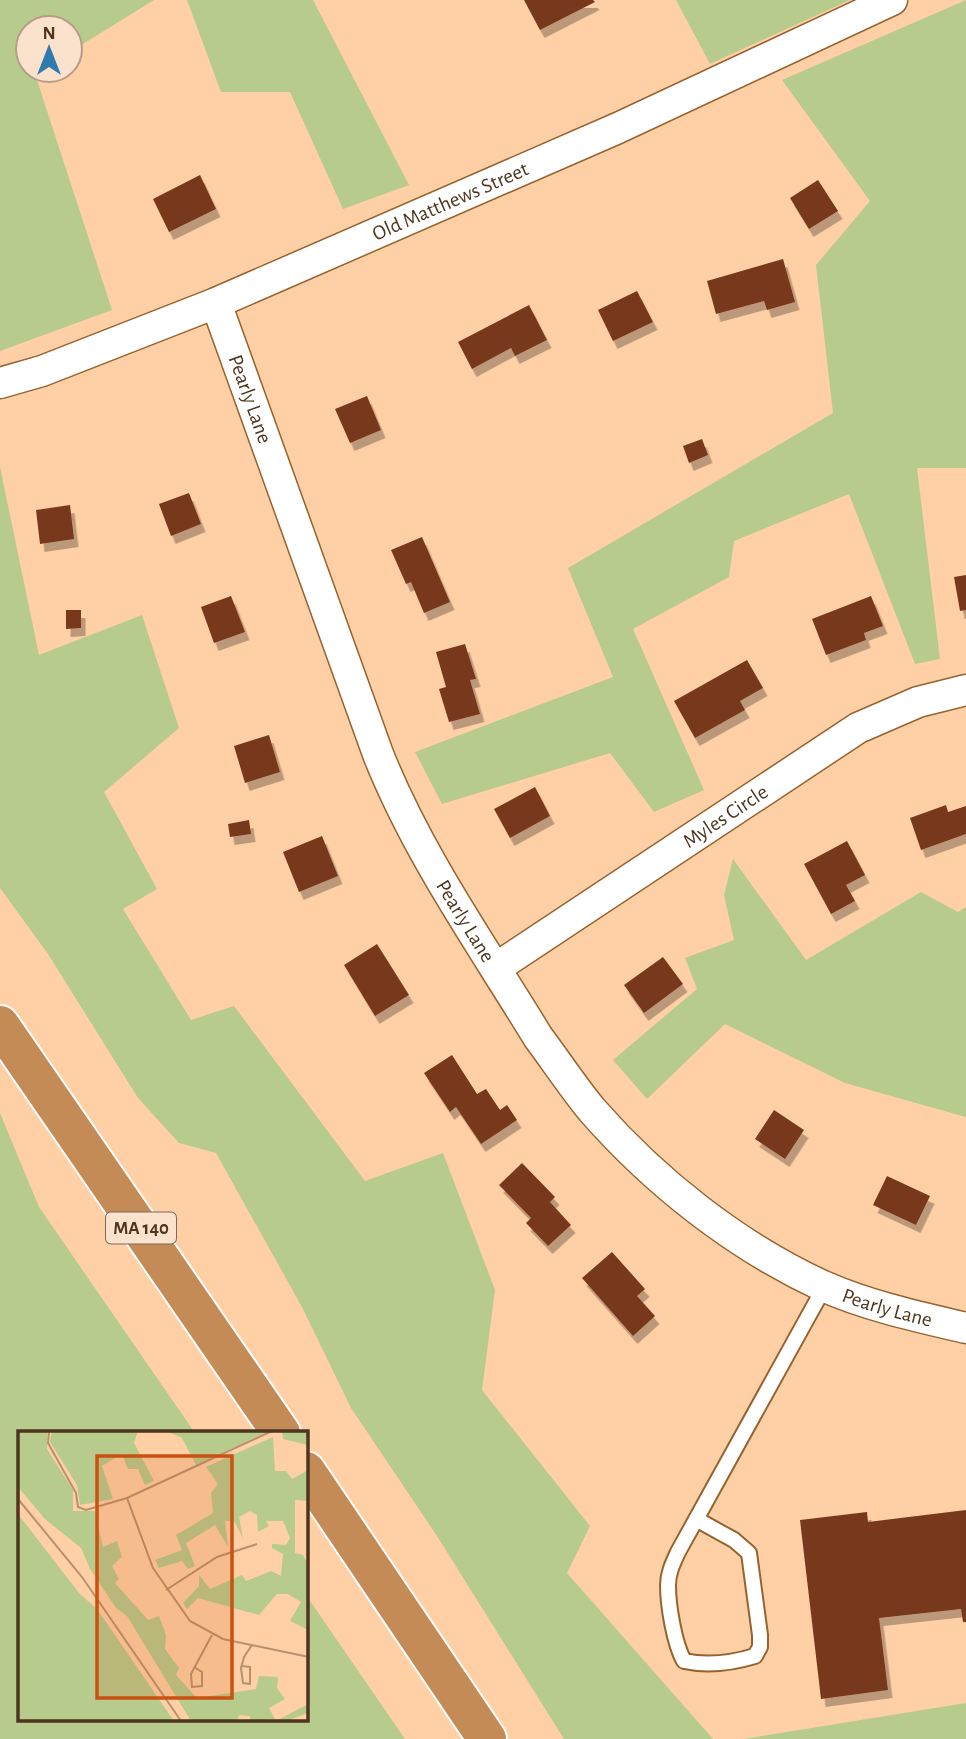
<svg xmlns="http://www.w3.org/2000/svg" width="966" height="1739" font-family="'Alegreya Sans',sans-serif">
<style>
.green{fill:#b7cb8d}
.building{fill:#78391e;filter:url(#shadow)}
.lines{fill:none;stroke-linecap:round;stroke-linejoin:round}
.lane-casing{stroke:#96622d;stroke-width:18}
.street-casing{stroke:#96622d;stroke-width:33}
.highway-casing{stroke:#fff;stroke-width:42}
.lane{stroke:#fff;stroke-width:14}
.street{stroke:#fff;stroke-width:30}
.highway{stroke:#c48b56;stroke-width:38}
.labels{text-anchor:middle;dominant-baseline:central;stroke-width:7;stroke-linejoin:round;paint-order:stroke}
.shield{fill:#fae2cd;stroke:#816953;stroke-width:2}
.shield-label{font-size:19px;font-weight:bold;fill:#4d351f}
.street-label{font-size:21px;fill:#4d351f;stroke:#fae2cd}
.inset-road{fill:none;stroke:#b8916f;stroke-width:2}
.view{fill:#c95210;fill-opacity:0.15;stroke:#c95210;stroke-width:3.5}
.inset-edge{fill:none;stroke:#4d351f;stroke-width:3.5}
</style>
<defs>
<filter id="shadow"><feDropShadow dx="4.5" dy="8" stdDeviation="0" flood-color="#0004"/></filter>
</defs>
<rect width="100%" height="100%" fill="#ffcfa5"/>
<path class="green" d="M 0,0 L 154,0 L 70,52 L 70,28 L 28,28 L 28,70 L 41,70 L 35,74 L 112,310 L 0,351 Z
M 187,0 L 313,0 L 409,185 L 343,209 L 290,92 L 221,92 Z
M 676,0 L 850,0 L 710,64 Z
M 966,0 L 966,468 L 917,468 L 940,659 L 915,664 L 849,494 L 734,541 L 729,577 L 633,629 L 704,790 L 654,812 L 610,753 L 442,804 L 415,752 L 613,677 L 568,568 L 833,413 L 816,265 L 870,201 L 782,80 Z
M 0,467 L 39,655 L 142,615 L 179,728 L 104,792 L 157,889 L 123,909 L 191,1020 L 234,1006 L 365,1181 L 443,1153 L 495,1290 L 482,1390 L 590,1526 L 567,1573 L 713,1739 L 564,1739 L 437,1536 L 351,1408 L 302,1307 L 216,1153 L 179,1143 L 138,1098 L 48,954 L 0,888 Z
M 733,859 L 806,960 L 921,892 L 958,912 L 966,907 L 966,1117 L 845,1083 L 725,1024 L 647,1099 L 613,1060 L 697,989 L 685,958 L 734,940 L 724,895 Z
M 0,1113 L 39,1207 L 195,1433 L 19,1433 L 19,1720 L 306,1720 L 306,1595 L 405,1739 L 0,1739 Z
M 966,1703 L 966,1739 L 744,1739 Z"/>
<path class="building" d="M 524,0 L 593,0 L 595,2 L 540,30 Z
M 200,175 L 216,209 L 169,232 L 153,199 Z
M 818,180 L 838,211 L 809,229 L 790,198 Z
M 783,259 L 795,302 L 767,310 L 764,301 L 716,314 L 707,281 Z
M 637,291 L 653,322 L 613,341 L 598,310 Z
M 529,305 L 547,340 L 515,356 L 511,348 L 472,369 L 458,342 Z
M 367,396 L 381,430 L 350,443 L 335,409 Z
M 702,439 L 708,455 L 689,463 L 683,446 Z
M 189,493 L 201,524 L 171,536 L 159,504 Z
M 70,505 L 74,539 L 40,544 L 36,510 Z
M 422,537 L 450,602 L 424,613 L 411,582 L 406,584 L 391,550 Z
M 966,575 L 966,610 L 960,611 L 954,577 Z
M 231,596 L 245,632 L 214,643 L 201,607 Z
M 871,596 L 883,626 L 864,633 L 866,640 L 826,655 L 812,619 Z
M 66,610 L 81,610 L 81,628 L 66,629 Z
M 465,644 L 476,679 L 470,680 L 480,714 L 449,722 L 439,689 L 446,687 L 436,652 Z
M 747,660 L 763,688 L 740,701 L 745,710 L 695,738 L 674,701 Z
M 269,735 L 280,772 L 245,783 L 234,746 Z
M 535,787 L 550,816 L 510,838 L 494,809 Z
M 946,805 L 948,812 L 966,806 L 966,834 L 921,850 L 910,818 Z
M 249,820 L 251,834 L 230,837 L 228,824 Z
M 322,836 L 338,876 L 299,892 L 283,852 Z
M 847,841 L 865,875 L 846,885 L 855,901 L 831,914 L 804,864 Z
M 377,944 L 409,995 L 375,1016 L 344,965 Z
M 663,957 L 683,984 L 644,1013 L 624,985 Z
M 452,1055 L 477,1094 L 486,1089 L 500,1110 L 507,1105 L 517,1120 L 481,1144 L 456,1107 L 450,1112 L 424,1073 Z
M 774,1110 L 804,1130 L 785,1159 L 755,1139 Z
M 522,1163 L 555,1197 L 550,1202 L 571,1225 L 548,1246 L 526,1223 L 531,1218 L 499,1185 Z
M 887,1176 L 930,1196 L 916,1225 L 873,1205 Z
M 612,1252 L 645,1289 L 637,1296 L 655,1316 L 633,1336 L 582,1278 Z
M 966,1510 L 966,1622 L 963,1622 L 961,1609 L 879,1618 L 888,1690 L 821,1699 L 800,1520 L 867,1512 L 868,1522 Z"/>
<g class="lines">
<g class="lane-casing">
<path id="lane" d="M 696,1519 L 734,1540 L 749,1553 L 760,1635 L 760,1647 L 755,1656 C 732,1663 707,1666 684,1661 C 674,1643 668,1605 668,1585 C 668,1573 673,1563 678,1552 L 825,1286"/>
</g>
<g class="street-casing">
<g id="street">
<path id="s1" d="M 216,303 L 378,754 C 418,855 482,945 538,1037 C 556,1061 573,1087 592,1110 C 655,1182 736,1246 823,1286 C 868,1306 919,1317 966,1328"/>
<path id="s2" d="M 0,383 L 42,371 L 216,303 L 618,128 L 892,0"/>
<path id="s3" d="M 496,968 L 858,728 L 918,702 L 966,690"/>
</g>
</g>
<g class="highway-casing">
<path id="highway" d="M 0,1025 L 281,1433
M 306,1471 L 487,1739"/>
</g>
<use href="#lane" class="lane"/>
<use href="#street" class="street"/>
<use href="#highway" class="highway"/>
</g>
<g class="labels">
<rect class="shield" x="106" y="1212.5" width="70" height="31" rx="5"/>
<g class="shield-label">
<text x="141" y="1228">MA 140</text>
</g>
<g class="street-label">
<text stroke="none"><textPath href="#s2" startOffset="486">Old Matthews Street</textPath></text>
<text stroke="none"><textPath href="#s1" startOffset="102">Pearly Lane</textPath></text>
<text stroke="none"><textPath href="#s3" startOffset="275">Myles Circle</textPath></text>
<text stroke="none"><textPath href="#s1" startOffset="668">Pearly Lane</textPath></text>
<text stroke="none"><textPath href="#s1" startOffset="1256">Pearly Lane</textPath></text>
</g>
</g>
<g transform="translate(18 1431)">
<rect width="290" height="290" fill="#ffcfa5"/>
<path d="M 0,0 L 29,0 L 29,18 L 55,59 L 55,80 L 77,80 L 85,116 L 99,110 L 104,126 L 94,135 L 101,148 L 97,152 L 130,189 L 141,185 L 148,204 L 147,218 L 161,237 L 158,244 L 179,267 L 238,258 L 241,245 L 260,246 L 259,257 L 267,268 L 251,277 L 258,290 L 290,273 L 290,282 L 268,290 L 232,290 L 232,285 L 221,284 L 219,290 L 173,290 L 109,185 L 98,177 L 72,138 L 63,117 L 27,88 L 0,56 ZM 34,0 L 120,0 L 116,12 L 136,50 L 127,54 L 120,38 L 110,38 L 104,23 L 84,35 L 95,68 L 62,74 L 59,54 L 32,11 ZM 148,0 L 251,0 L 178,34 L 164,7 ZM 264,0 L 290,0 L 290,14 L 265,8 ZM 255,6 L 257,40 L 268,40 L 274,48 L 290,39 L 290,70 L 277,69 L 277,122 L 285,124 L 290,133 L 290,199 L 272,190 L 283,171 L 270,163 L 259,163 L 241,184 L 180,167 L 169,178 L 165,172 L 181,155 L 181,144 L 192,158 L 224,144 L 228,150 L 253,140 L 263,145 L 265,123 L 254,117 L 254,113 L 268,114 L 272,107 L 265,90 L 248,90 L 251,95 L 240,101 L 239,84 L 232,80 L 221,86 L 225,107 L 216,90 L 207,90 L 210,116 L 197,94 L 168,112 L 177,135 L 170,138 L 164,130 L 141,137 L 137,129 L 164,119 L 158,104 L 195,82 L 193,62 L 200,53 L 188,36 ZM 0,83 L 61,162 L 79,178 L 156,290 L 0,290 Z" fill="#b7cb8d"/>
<path class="inset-road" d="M 31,0 L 30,12 L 58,62 L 60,76 L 68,79 L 109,67 L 254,0M 109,67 L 135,137 L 172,190 L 205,208 L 291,226M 0,68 L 64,146 L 163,290M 148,159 L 199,126 L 239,113M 224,235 L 232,236 L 232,253 L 225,252 L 223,237 L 224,233 L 225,230 L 226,226 L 234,214M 176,236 L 184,241 L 184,255 L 174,256 L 173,243 L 174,241 L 194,204"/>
<path class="view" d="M 79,25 L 214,25 L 214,267 L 79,267 Z"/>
<rect width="290" height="290" class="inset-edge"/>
</g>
<g transform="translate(49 49)"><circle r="33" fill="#fae2cd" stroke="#b59d87" stroke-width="2"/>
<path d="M0-5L12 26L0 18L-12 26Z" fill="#307aad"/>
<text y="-10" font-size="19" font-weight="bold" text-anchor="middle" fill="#4d351f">N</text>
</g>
</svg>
